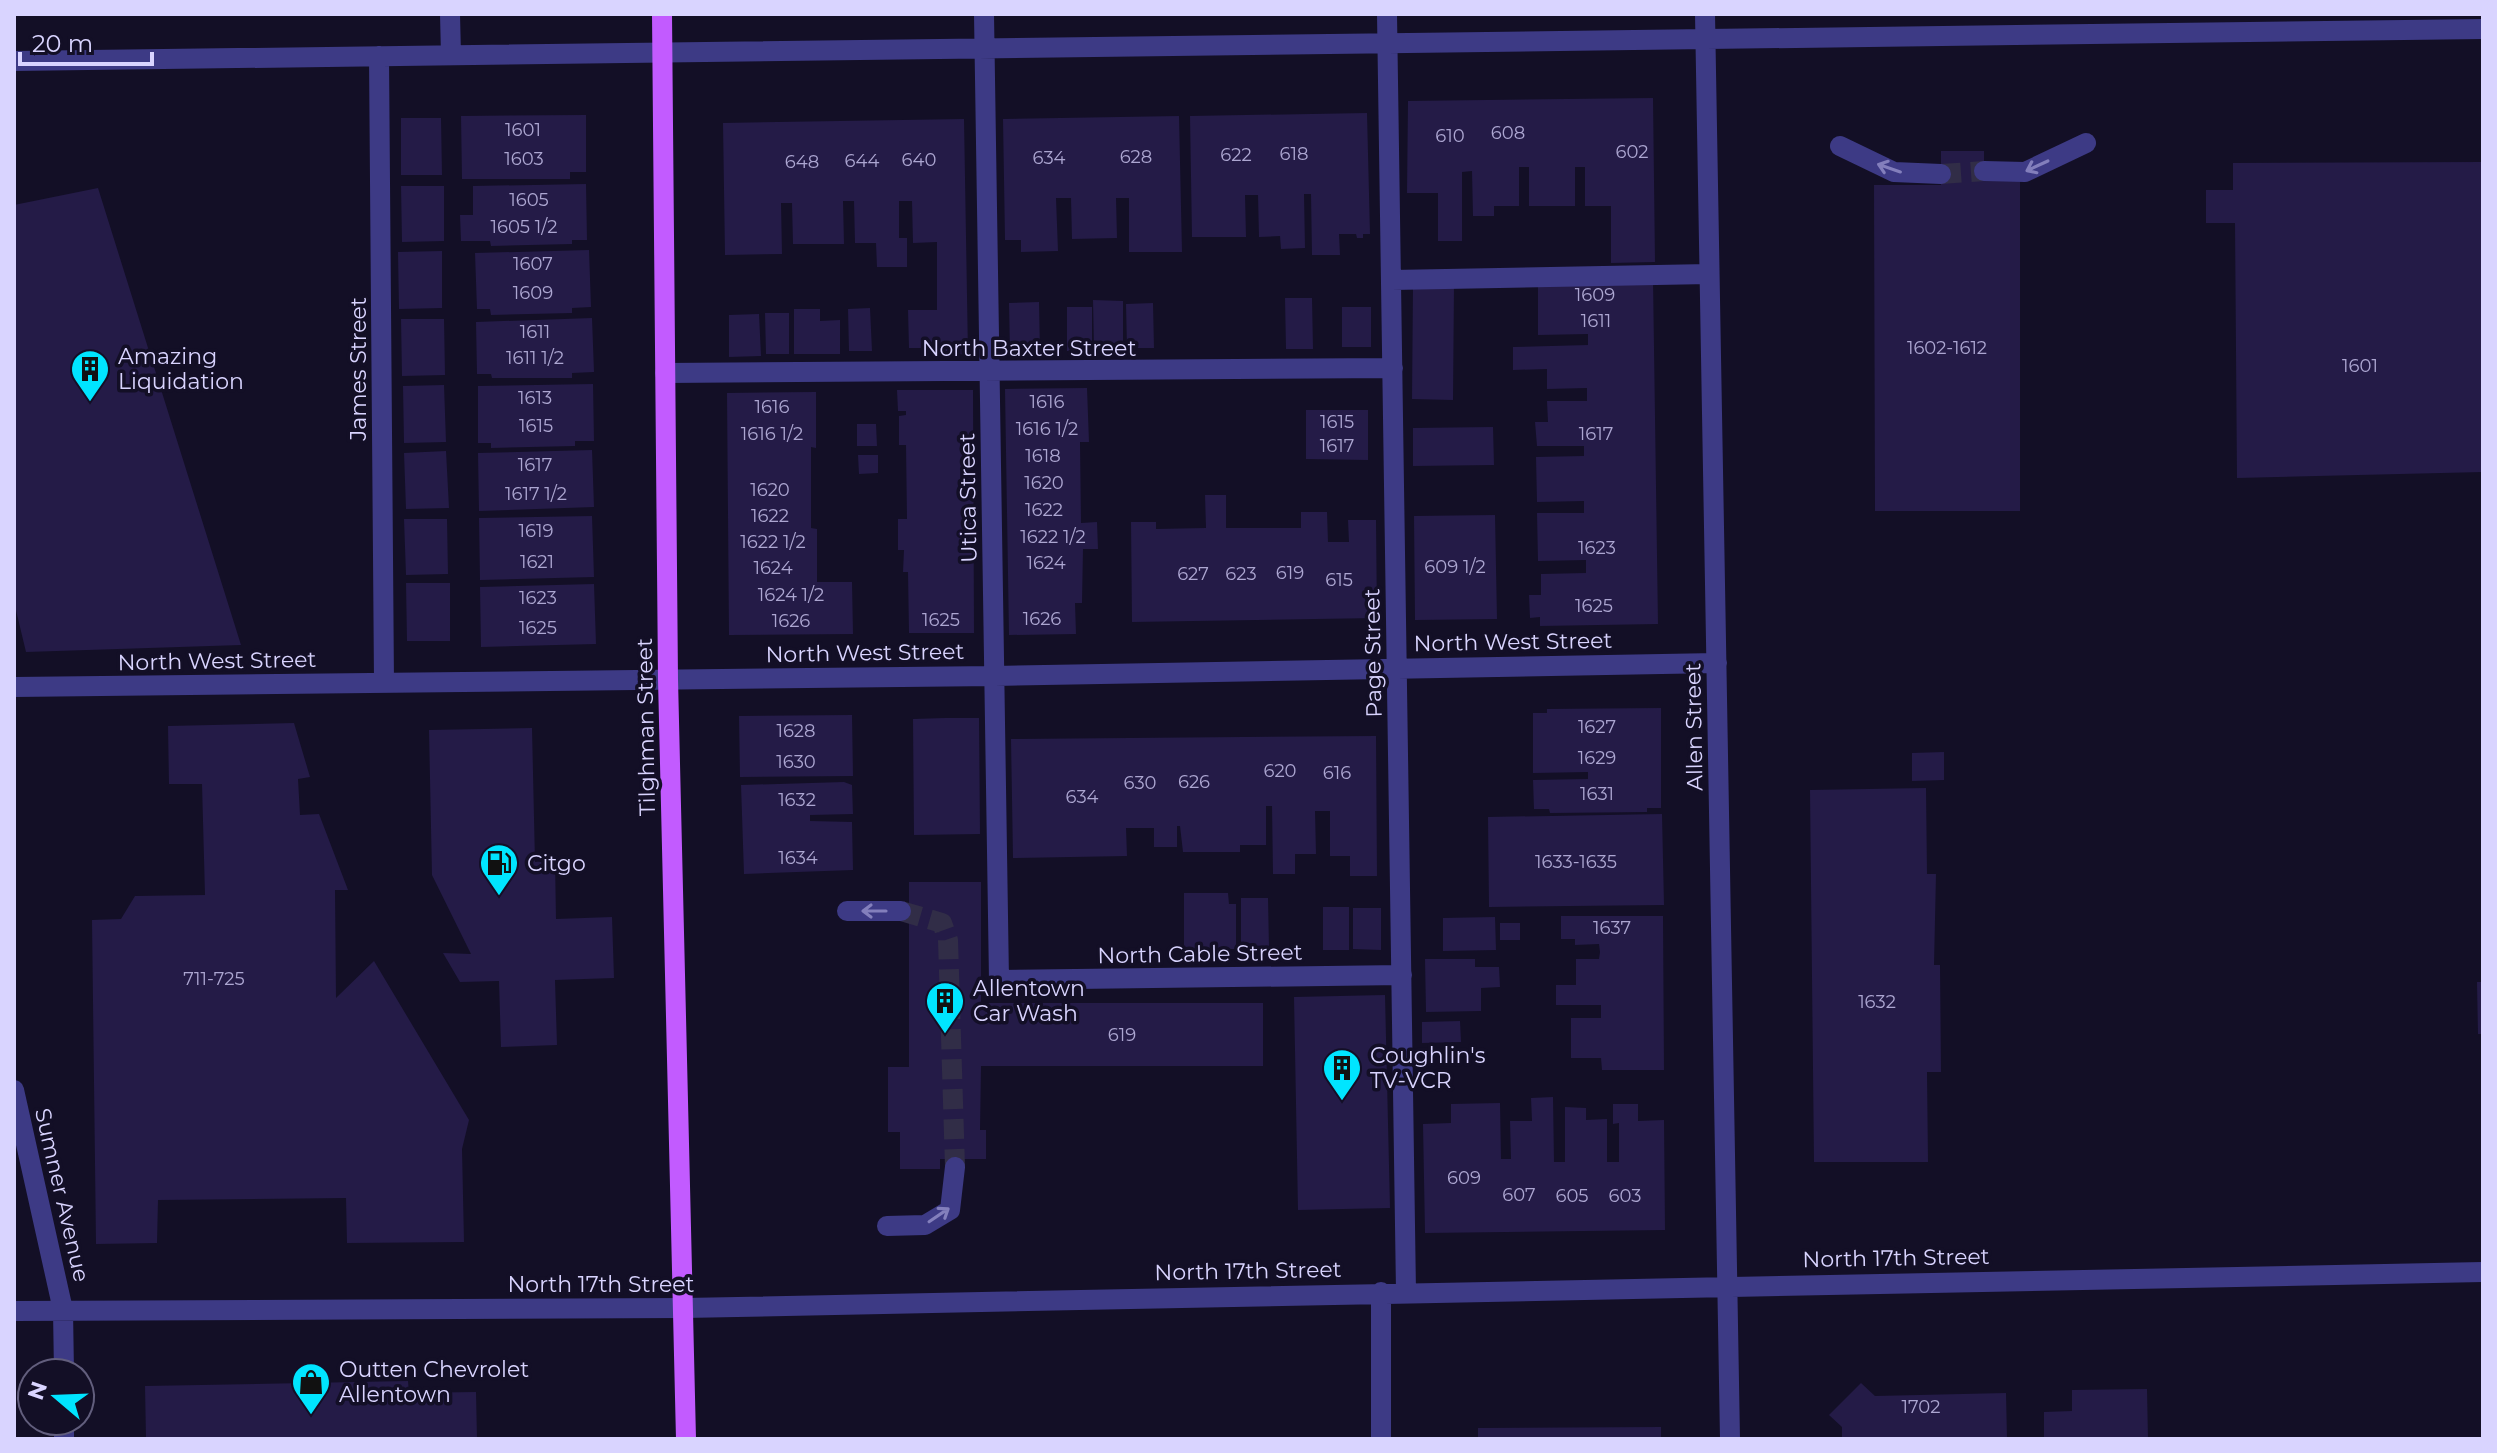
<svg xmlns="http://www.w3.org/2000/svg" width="2497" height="1453" font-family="Montserrat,sans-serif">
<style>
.building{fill:#241b47}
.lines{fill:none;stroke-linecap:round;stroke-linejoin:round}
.minor-tunnel{stroke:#312d47;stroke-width:20;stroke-dasharray:20 10;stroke-linecap:butt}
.minor{stroke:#3d3a85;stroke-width:20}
.major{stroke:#c25bff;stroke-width:20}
.oneway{stroke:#837fbc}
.labels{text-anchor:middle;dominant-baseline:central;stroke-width:7;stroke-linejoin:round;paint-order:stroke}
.number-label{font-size:18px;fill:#aca6d1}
.street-label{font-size:22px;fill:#d9d4ff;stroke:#130f26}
.poi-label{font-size:22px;fill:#d9d4ff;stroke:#130f26;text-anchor:start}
</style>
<rect width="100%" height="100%" fill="#130f26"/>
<path class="building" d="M 1653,98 L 1655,262 L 1611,263 L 1611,206 L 1585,206 L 1585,167 L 1575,167 L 1575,206 L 1529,206 L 1529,167 L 1519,167 L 1519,206 L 1494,206 L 1494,216 L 1473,216 L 1472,171 L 1462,172 L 1462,241 L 1438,241 L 1438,193 L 1407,193 L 1408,101 Z
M 1367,113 L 1370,234 L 1363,234 L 1363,238 L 1357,238 L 1356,234 L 1339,234 L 1340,255 L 1312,255 L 1311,194 L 1304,194 L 1305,248 L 1281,249 L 1280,236 L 1259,237 L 1258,195 L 1245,195 L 1246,237 L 1192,237 L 1190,116 Z
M 586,115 L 586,172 L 570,172 L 570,179 L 462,179 L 461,116 Z
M 1179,116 L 1182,252 L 1129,252 L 1129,198 L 1116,198 L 1117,238 L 1072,239 L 1071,198 L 1056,198 L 1058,251 L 1021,252 L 1021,240 L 1005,240 L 1003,119 Z
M 401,118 L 441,118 L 442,175 L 401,175 Z
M 964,119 L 968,354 L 938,355 L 938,348 L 909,348 L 908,310 L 937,310 L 937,242 L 913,243 L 912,201 L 899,201 L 899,238 L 907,238 L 907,267 L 877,267 L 876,243 L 855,243 L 854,201 L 843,201 L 844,244 L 793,244 L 792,203 L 781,203 L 782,254 L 725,255 L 723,123 Z
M 1941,151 L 1984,151 L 1984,180 L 2020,180 L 2020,511 L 1875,511 L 1874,185 L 1941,185 Z
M 2482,162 L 2483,472 L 2237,478 L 2235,223 L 2206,223 L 2206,190 L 2233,190 L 2233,163 Z
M 586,184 L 587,240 L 572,240 L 572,244 L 491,246 L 490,241 L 461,241 L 460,215 L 473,215 L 473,186 Z
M 401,186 L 444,186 L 444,241 L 402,242 Z
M 98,188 L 241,645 L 26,652 L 14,602 L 14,205 Z
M 589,250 L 591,307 L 572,308 L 572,313 L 491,315 L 490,309 L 477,309 L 475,253 Z
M 442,251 L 442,308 L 399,309 L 398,252 Z
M 1653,279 L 1658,624 L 1540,626 L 1540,617 L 1530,618 L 1529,595 L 1541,595 L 1541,574 L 1586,573 L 1586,560 L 1538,561 L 1537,513 L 1584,513 L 1584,501 L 1537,502 L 1536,457 L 1584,456 L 1584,446 L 1537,446 L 1535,422 L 1548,422 L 1547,401 L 1587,401 L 1587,388 L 1547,389 L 1547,369 L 1513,370 L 1513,347 L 1588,345 L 1588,334 L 1538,335 L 1538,281 Z
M 1413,285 L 1454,285 L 1453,400 L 1412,399 Z
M 1285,298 L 1312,298 L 1313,349 L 1286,349 Z
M 1093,300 L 1123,301 L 1123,347 L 1094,347 Z
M 1039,302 L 1040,352 L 1010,352 L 1009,303 Z
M 1153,303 L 1154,348 L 1127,348 L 1126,304 Z
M 1067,307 L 1092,307 L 1092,351 L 1067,351 Z
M 1342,307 L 1371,307 L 1371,347 L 1342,347 Z
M 870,308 L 872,351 L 849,351 L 848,309 Z
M 794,309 L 820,309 L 820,321 L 840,320 L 840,354 L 794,354 Z
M 765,313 L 789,313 L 789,354 L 766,354 Z
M 759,314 L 761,356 L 729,357 L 729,315 Z
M 592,318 L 594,372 L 572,373 L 572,378 L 492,378 L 491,374 L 477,374 L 476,322 Z
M 401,319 L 444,319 L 445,375 L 402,376 Z
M 593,384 L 594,441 L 575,441 L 575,446 L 491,448 L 491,443 L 478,443 L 478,386 Z
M 444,385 L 446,442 L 404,443 L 403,386 Z
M 1087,388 L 1089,442 L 1080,442 L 1081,523 L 1097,522 L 1098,549 L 1083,549 L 1082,603 L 1075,603 L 1076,634 L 1009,635 L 1005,389 Z
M 897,390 L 973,390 L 974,633 L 909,633 L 908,572 L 903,572 L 904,550 L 898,550 L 898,519 L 907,519 L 906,445 L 899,445 L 899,416 L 906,415 L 906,411 L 898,411 Z
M 816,392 L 816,448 L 811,447 L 811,528 L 817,529 L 817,582 L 852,582 L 853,634 L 729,635 L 727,393 Z
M 1306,410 L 1368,410 L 1368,460 L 1306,459 Z
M 857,424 L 876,424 L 877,446 L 857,446 Z
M 1493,427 L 1494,465 L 1413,466 L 1413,428 Z
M 592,450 L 594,507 L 479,511 L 478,453 Z
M 446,451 L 449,508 L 406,509 L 404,453 Z
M 858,455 L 878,455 L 878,473 L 859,474 Z
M 1205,495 L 1226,495 L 1226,528 L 1301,528 L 1301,512 L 1327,512 L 1328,542 L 1349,542 L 1348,520 L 1376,520 L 1377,618 L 1132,622 L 1131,522 L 1156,522 L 1156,529 L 1206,528 Z
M 1495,515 L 1497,619 L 1415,620 L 1414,516 Z
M 592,516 L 594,577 L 480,580 L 479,518 Z
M 404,519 L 447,519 L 448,574 L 406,575 Z
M 406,583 L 450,583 L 450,641 L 407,641 Z
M 594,584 L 596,644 L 481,647 L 480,587 Z
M 1661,708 L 1661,808 L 1647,808 L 1647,812 L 1550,813 L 1549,809 L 1534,809 L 1533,780 L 1588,779 L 1588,772 L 1533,773 L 1533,713 L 1547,713 L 1547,709 Z
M 852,715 L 853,776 L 740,777 L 739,716 Z
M 945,718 L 979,718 L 980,834 L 914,835 L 913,719 Z
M 294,723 L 310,777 L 298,779 L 300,815 L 319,814 L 348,890 L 335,890 L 336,998 L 374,961 L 469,1120 L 462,1149 L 464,1242 L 347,1243 L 346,1198 L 158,1200 L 157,1243 L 96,1244 L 92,920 L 121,919 L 135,896 L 205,895 L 202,784 L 169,784 L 168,726 Z
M 532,728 L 535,862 L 555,860 L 556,919 L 612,917 L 614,978 L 555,980 L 557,1045 L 501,1047 L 499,981 L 460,982 L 443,953 L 471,954 L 432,875 L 429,730 Z
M 1376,736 L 1377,876 L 1350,876 L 1350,856 L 1330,856 L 1330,811 L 1315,811 L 1316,854 L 1295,854 L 1295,874 L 1273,874 L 1272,806 L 1266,806 L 1266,845 L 1240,845 L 1240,852 L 1183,852 L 1180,826 L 1177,826 L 1177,847 L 1154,847 L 1154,828 L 1126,828 L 1127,856 L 1013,858 L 1011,739 Z
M 1944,752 L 1944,780 L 1912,781 L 1912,753 Z
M 844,782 L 852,785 L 853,814 L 810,815 L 810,821 L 852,822 L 853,870 L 744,874 L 741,785 Z
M 1926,788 L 1927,874 L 1936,874 L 1934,965 L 1940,965 L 1941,1072 L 1927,1072 L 1928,1162 L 1814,1162 L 1810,790 Z
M 1662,814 L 1664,905 L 1489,907 L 1488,817 Z
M 909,882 L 981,882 L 981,1003 L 1263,1003 L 1263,1066 L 981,1066 L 980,1130 L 986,1130 L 986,1159 L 940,1159 L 940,1169 L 900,1169 L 900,1132 L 888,1132 L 888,1067 L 909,1067 Z
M 1184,893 L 1228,893 L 1229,904 L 1236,904 L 1236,949 L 1184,949 Z
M 1241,898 L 1268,898 L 1269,948 L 1241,948 Z
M 1323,907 L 1349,907 L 1349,950 L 1323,950 Z
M 1353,908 L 1381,908 L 1381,950 L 1353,949 Z
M 1561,916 L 1663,916 L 1664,1070 L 1602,1070 L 1601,1058 L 1571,1058 L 1571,1018 L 1601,1018 L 1601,1005 L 1556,1005 L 1556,985 L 1576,985 L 1576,959 L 1599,959 L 1600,952 L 1599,944 L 1575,945 L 1575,939 L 1561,939 Z
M 1495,917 L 1496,950 L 1443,951 L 1443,918 Z
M 1500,923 L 1520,923 L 1520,940 L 1500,940 Z
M 1425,959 L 1475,959 L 1475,967 L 1499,967 L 1500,987 L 1481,988 L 1481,1011 L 1426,1012 Z
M 2477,982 L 2483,982 L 2483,1034 L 2478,1034 Z
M 1385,995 L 1390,1208 L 1298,1210 L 1294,997 Z
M 1460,1021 L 1461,1042 L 1422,1043 L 1422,1022 Z
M 1553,1097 L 1554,1162 L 1565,1162 L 1565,1107 L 1586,1108 L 1586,1120 L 1607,1119 L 1607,1162 L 1619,1162 L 1619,1123 L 1613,1124 L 1613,1104 L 1638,1104 L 1638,1121 L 1664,1120 L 1665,1230 L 1425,1233 L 1423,1124 L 1451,1123 L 1451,1104 L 1500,1103 L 1501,1159 L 1511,1159 L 1510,1121 L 1532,1121 L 1531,1098 Z
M 408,1381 L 409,1393 L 476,1392 L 477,1439 L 146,1439 L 145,1386 Z
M 1861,1383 L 1875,1396 L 2006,1393 L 2007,1439 L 1842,1439 L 1842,1427 L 1829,1415 Z
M 2147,1389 L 2148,1439 L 2044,1439 L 2044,1412 L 2072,1411 L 2072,1390 Z
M 1661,1427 L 1661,1439 L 1478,1439 L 1478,1428 Z"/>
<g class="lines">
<path class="minor-tunnel" d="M 1941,174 L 1984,171
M 901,911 L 942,923 L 948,940 L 955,1167"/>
<path class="minor" d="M 450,14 L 451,55
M 984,14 L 999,980 L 1402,975
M 1387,14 L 1406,1292
M 1705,14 L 1730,1439
M 379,56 L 384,682
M 14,61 L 2483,29
M 1840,146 L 1894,172 L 1941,174
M 1984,171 L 2025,172 L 2086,143
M 1392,280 L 1709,274
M 665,373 L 1393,368
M 14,687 L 995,676 L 1717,663
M 847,911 L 901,911
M 14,1090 L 63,1310 L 64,1373
M 887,1226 L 925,1225 L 950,1210 L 955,1167
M 14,1311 L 684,1308 L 2483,1272
M 64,1421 L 64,1439
M 1381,1439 L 1381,1292"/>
<path class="major" d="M 662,14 L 668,679 L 686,1439"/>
</g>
<defs><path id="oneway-shaft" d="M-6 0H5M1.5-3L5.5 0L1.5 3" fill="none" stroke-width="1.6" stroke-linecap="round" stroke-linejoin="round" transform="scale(2)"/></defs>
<g class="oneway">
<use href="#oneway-shaft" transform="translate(2037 166) rotate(155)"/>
<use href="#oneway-shaft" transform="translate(1889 168) rotate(-161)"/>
<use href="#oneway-shaft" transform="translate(874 911) rotate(-180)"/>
<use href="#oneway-shaft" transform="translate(939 1215) rotate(-34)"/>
</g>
<defs>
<g id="building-pin" transform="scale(2)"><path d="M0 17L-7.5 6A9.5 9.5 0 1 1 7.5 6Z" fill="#00e5ff" stroke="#130f26"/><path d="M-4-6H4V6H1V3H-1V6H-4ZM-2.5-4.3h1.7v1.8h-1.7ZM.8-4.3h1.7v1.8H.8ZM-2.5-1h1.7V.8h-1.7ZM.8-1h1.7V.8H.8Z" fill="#111"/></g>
<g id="fuel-pin" transform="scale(2)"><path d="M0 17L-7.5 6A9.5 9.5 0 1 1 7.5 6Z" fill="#00e5ff" stroke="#130f26"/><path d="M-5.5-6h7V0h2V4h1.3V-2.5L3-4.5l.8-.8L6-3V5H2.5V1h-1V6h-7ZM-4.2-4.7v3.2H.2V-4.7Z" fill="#111"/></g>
<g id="shop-pin" transform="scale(2)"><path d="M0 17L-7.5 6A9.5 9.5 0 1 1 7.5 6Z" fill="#00e5ff" stroke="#130f26"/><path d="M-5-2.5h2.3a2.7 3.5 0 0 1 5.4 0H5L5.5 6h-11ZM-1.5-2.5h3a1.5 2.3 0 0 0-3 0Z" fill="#111"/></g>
</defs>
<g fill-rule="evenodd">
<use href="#building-pin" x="90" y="369"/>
<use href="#fuel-pin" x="499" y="863"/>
<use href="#building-pin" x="945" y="1001"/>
<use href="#building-pin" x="1342" y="1068"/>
<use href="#shop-pin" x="311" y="1382"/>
</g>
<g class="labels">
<g class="number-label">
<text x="523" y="130">1601</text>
<text x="1508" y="133">608</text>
<text x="1450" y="136">610</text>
<text x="1632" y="152">602</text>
<text x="1294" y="154">618</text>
<text x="1236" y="155">622</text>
<text x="1136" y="157">628</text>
<text x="1049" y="158">634</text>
<text x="524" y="159">1603</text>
<text x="919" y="160">640</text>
<text x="862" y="161">644</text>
<text x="802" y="162">648</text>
<text x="529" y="200">1605</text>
<text x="524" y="227">1605 1/2</text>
<text x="533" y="264">1607</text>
<text x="533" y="293">1609</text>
<text x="1595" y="295">1609</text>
<text x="1596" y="321">1611</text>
<text x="535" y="332">1611</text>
<text x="1947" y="348">1602-1612</text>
<text x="535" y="358">1611 1/2</text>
<text x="2360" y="366">1601</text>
<text x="535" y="398">1613</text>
<text x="1047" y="402">1616</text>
<text x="772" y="407">1616</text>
<text x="1337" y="422">1615</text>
<text x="536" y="426">1615</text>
<text x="1047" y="429">1616 1/2</text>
<text x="772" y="434">1616 1/2</text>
<text x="1596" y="434">1617</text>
<text x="1337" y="446">1617</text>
<text x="1043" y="456">1618</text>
<text x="535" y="465">1617</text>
<text x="1044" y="483">1620</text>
<text x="770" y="490">1620</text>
<text x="536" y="494">1617 1/2</text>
<text x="1044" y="510">1622</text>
<text x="770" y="516">1622</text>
<text x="536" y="531">1619</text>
<text x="1053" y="537">1622 1/2</text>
<text x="773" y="542">1622 1/2</text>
<text x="1597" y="548">1623</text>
<text x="537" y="562">1621</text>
<text x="1046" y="563">1624</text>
<text x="1455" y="567">609 1/2</text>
<text x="773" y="568">1624</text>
<text x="1290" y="573">619</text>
<text x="1193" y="574">627</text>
<text x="1241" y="574">623</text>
<text x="1339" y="580">615</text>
<text x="791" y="595">1624 1/2</text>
<text x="538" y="598">1623</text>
<text x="1594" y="606">1625</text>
<text x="1042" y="619">1626</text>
<text x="941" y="620">1625</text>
<text x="791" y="621">1626</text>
<text x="538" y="628">1625</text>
<text x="1597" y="727">1627</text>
<text x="796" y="731">1628</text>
<text x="1597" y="758">1629</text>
<text x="796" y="762">1630</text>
<text x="1280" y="771">620</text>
<text x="1337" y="773">616</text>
<text x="1194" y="782">626</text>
<text x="1140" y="783">630</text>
<text x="1597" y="794">1631</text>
<text x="1082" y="797">634</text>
<text x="797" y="800">1632</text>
<text x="798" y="858">1634</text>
<text x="1576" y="862">1633-1635</text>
<text x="1612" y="928">1637</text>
<text x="214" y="979">711-725</text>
<text x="1877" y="1002">1632</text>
<text x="1122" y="1035">619</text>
<text x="1464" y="1178">609</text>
<text x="1519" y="1195">607</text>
<text x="1572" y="1196">605</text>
<text x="1625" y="1196">603</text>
<text x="1921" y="1407">1702</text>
</g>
<g class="street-label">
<text x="1029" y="348">North Baxter Street</text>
<text transform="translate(358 369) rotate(-90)">James Street</text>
<text transform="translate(968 498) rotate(-91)">Utica Street</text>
<text transform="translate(1513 642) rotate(-1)">North West Street</text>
<text transform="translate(865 653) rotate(-1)">North West Street</text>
<text transform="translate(1373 653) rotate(-91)">Page Street</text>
<text transform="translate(217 661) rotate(-1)">North West Street</text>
<text transform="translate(646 727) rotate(-91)">Tilghman Street</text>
<text transform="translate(1694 727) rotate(-91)">Allen Street</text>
<text transform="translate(1200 954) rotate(-1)">North Cable Street</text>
<text transform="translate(62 1195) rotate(77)">Sumner Avenue</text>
<text transform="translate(1896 1258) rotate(-1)">North 17th Street</text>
<text transform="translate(1248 1271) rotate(-1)">North 17th Street</text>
<text x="601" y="1284">North 17th Street</text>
</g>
<g class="poi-label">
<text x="118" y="356">Amazing<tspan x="118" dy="25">Liquidation</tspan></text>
<text x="527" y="863">Citgo</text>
<text x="973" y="988">Allentown<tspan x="973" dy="25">Car Wash</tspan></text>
<text x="1370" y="1055">Coughlin's<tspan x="1370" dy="25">TV-VCR</tspan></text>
<text x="339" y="1369">Outten Chevrolet<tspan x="339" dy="25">Allentown</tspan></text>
</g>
</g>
<rect width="2497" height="1453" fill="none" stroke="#d9d4ff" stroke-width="32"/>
<g transform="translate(56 1397) rotate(289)"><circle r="38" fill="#130f26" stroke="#625e7d" stroke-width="2"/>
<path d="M0-6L14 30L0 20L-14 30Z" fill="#00e5ff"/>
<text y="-12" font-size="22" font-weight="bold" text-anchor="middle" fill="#d9d4ff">N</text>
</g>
<path d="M20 52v12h132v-12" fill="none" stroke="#d9d4ff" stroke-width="4"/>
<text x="32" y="52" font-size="24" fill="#d9d4ff" stroke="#130f26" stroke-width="6" paint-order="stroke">20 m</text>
</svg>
